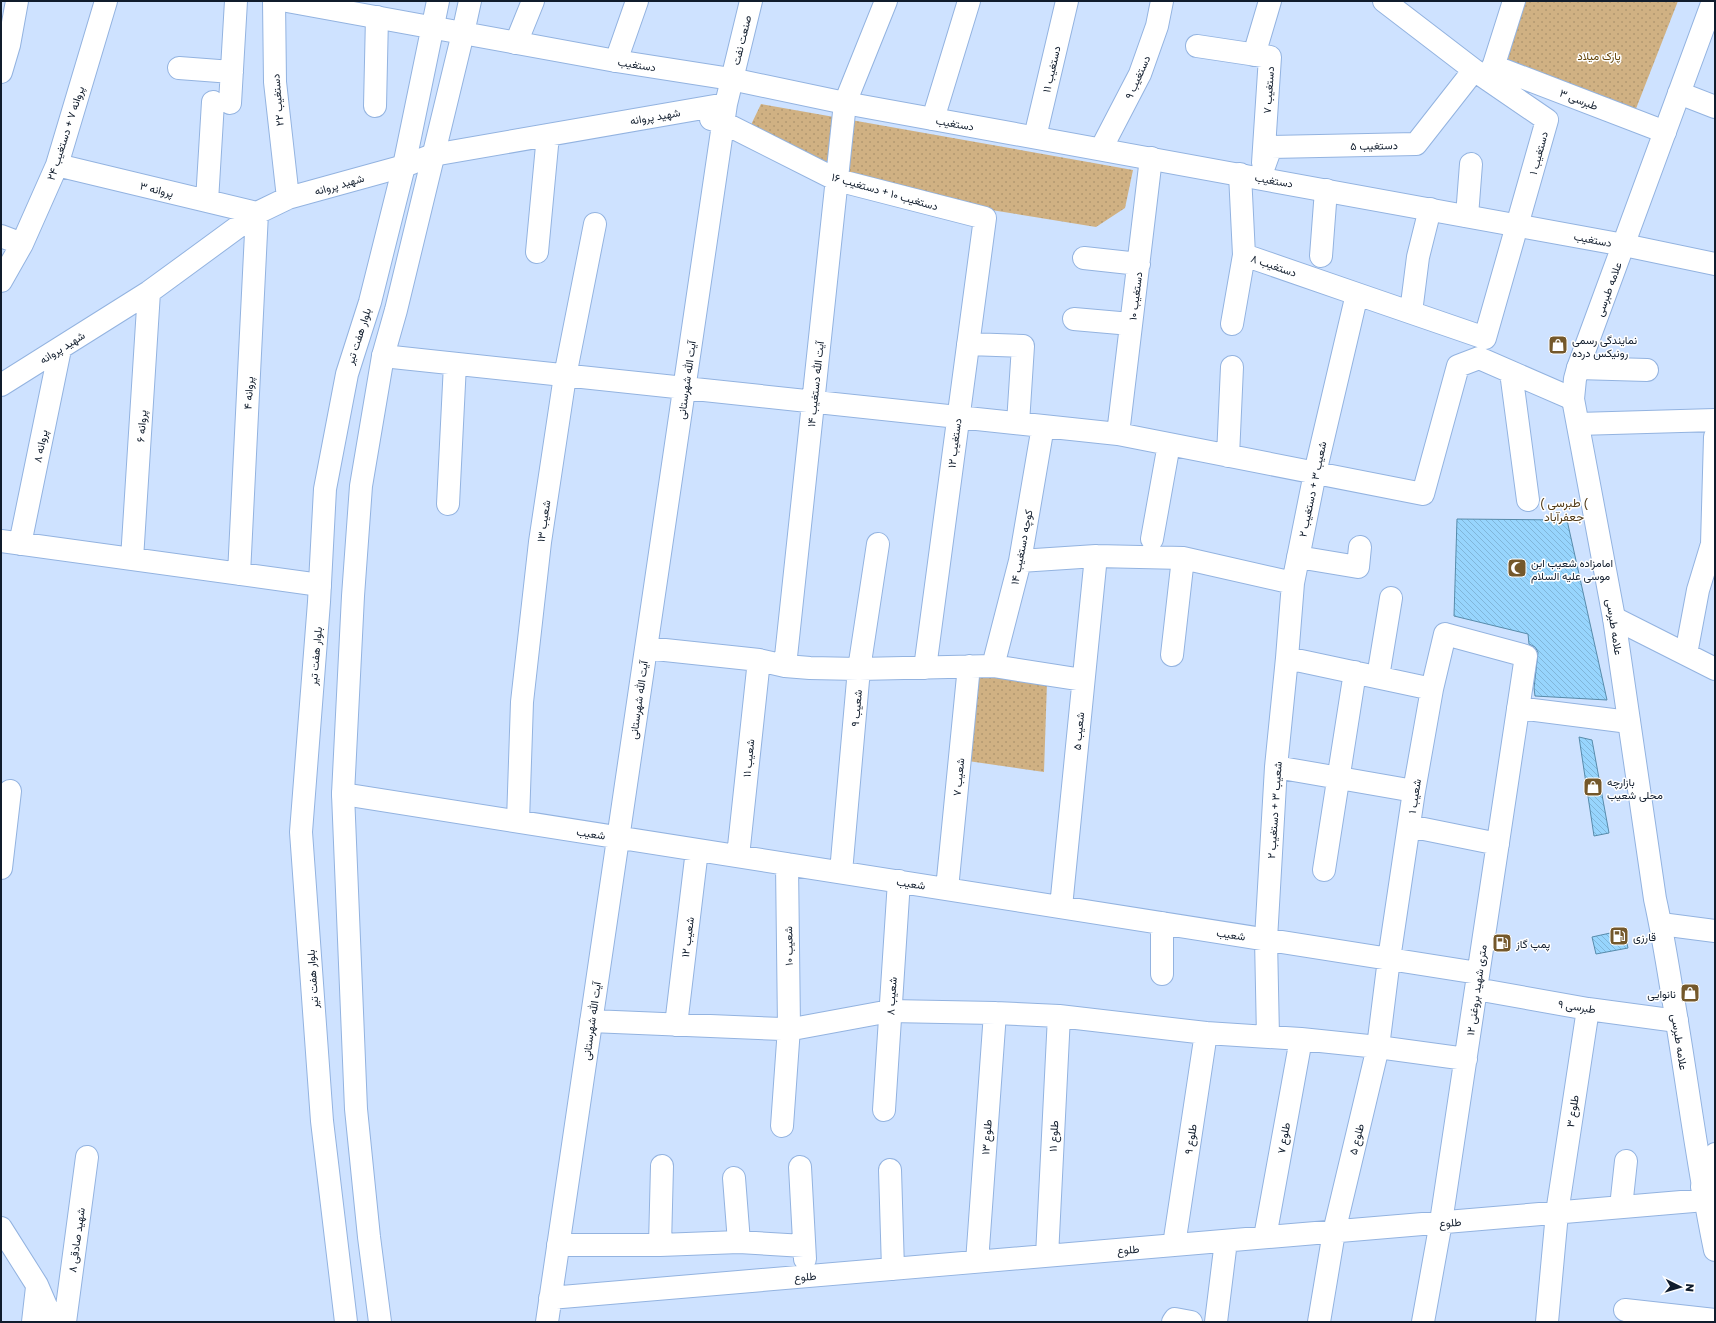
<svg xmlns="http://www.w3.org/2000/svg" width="1716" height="1323" font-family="'Golos Text',Vazirmatn,sans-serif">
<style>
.green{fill:url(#green-dots)}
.building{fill:url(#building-back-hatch);stroke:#578bab}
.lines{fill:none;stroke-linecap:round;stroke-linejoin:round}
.minor-casing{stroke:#93b3e0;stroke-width:24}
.major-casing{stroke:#93b3e0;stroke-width:24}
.minor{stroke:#fff;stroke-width:22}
.major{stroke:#fff;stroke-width:22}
.labels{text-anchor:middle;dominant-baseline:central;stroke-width:3;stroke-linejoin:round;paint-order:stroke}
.street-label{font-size:11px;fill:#101c2c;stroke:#fff}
.park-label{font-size:11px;fill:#604105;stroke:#fff}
.poi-label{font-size:11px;fill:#101c2c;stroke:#fff;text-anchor:start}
.neighbourhood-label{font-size:12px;fill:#523b17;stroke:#fff}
</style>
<defs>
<pattern id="green-dots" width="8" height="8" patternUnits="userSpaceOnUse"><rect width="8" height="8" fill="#d0b183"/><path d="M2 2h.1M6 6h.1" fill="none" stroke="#b29871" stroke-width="1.8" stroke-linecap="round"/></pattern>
<pattern id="building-back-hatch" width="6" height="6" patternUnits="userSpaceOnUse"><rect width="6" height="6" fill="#97d5fd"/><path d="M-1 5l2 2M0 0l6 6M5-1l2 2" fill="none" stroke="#81b6d9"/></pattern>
</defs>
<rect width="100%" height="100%" fill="#cee2ff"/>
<path class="green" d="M 1525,1 L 1678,1 L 1630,124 L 1503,75 Z
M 761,104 L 1133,170 L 1125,208 L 1096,227 L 985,209 L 848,172 L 749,129 Z
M 976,674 L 1047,682 L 1044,772 L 968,761 Z"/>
<path class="building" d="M 1457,519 L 1567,520 L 1607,700 L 1535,696 L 1534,688 L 1538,652 L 1535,647 L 1529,644 L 1528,634 L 1454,616 Z
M 1579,737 L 1592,740 L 1609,833 L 1594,836 Z
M 1624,930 L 1628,948 L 1596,954 L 1592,937 Z"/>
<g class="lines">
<g class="minor-casing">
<path id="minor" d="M 274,1 L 275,82 L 288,198
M 516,43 L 533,1
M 1197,46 L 1270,57 L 1263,163
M 1254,55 L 1270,1
M 616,61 L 637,1
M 1493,66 L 1665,132
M 179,68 L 232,72
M 1,72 L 9,45 L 17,1
M 1489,80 L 1514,1
M 1679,93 L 1715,107
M 230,103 L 236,1
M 375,106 L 377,17
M 711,119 L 724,123 L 837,180 L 985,218 L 925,668
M 933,119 L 969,1
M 1035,137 L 1067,1
M 1101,149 L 1140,74 L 1157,26 L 1162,1
M 57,165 L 257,213 L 239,574
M 1240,174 L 1244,255 L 1357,294
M 1261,178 L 1262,172 L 1271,147 L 1416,144 L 1474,70
M 207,201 L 213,102
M 1467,216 L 1471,164
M 1,236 L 22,244
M 1624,245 L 1715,264
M 537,252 L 548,135
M 1321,256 L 1326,190
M 1084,258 L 1139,264
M 1,281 L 22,244 L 57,165 L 106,1
M 1411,312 L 1418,257 L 1430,209
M 1074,319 L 1131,324
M 1232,324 L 1244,255
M 968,344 L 1023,346 L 1018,423
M 383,356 L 1118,434 L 1423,494 L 1458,366 L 1479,358
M 1479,358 L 1573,399
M 1578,368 L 1647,370
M 1511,372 L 1528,500
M 1,385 L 149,292 L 257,213 L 288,198 L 404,166 L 433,155 L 726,104
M 1578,424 L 1715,420
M 1118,434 L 1151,158
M 1228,456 L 1232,367
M 448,504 L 455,364
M 1152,539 L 1169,444
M 1,541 L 320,585
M 20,544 L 60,349
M 1298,557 L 1358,567 L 1360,547
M 132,559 L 149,292
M 1020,561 L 1096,556 L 1183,558 L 1293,583
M 1614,618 L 1715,669
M 646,648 L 759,660 L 785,666 L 810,668 L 859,669 L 993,666 L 1083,680
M 1686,654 L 1698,590 L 1712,544 L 1715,437
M 1172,655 L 1183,558
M 1287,658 L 1432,689
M 785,666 L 845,103 L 886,1
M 993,666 L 1020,561 L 1043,426
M 1378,677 L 1391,598
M 1518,708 L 1629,722
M 1276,767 L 1414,791
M 343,794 L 1478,973
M 518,821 L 522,702 L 540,542 L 565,376 L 595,224
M 1409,826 L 1498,844
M 738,856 L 759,660
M 1,868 L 10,791
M 1324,870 L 1355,672
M 841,872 L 859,669 L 878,544
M 947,889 L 969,666
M 1061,907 L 1096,556
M 1162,923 L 1162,974
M 1661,924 L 1715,931
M 1476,989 L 1588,1009 L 1677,1021
M 591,1021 L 782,1029 L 798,1028 L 890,1011 L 995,1013 L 1059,1016 L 1206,1033 L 1301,1039 L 1378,1047 L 1466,1059
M 676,1025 L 697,850
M 1268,1037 L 1266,939 L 1276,767 L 1287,658 L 1293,583 L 1315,473 L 1357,294 L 1485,338 L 1547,120 L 1474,70 L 1384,1
M 884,1110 L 899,881
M 782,1126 L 789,1028 L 787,864
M 800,1167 L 805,1259
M 890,1170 L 893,1269
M 734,1178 L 739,1242
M 1702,1187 L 1715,1154
M 1621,1207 L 1626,1161
M 1,1228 L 37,1285 L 53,1322
M 1265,1237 L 1301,1039
M 558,1245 L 660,1245 L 739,1242 L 804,1246
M 660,1245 L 662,1166
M 1174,1245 L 1206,1033
M 1047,1256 L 1059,1016
M 977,1262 L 995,1013
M 550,1298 L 1705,1200
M 1625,1310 L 1715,1320
M 33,1322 L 37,1287
M 65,1322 L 87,1157
M 547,1322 L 726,104 L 751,1
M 1173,1322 L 1175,1319 L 1191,1322
M 1216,1322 L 1226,1241
M 1319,1322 L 1334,1232 L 1378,1047 L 1389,959 L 1414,791 L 1432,689 L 1445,634 L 1526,656 L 1441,1222 L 1423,1322
M 1547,1322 L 1557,1213 L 1588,1009"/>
</g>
<g class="major-casing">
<path id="major" d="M 287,1 L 616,61 L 731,79 L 845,103 L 1624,245
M 1713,1 L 1578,368 L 1575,379 L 1573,399 L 1614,618 L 1655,899 C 1662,930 1667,961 1672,992 C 1687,1078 1697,1164 1715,1250
M 346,1322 L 322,1121 L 301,832 L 319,602 L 325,489 L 347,374 L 370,302 L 404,166 L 438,1
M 380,1322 L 369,1237 L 356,1109 L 343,794 L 353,596 L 361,486 L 383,356 L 396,310 L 463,33 L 470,1"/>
</g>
<use href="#minor" class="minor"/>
<use href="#major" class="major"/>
</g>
<defs>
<g id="shop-square" transform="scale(1)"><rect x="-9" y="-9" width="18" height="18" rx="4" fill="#74582b" stroke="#fff"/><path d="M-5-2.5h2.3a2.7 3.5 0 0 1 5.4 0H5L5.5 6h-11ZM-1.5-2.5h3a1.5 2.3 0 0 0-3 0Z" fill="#fff"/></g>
<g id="mosque-square" transform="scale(1)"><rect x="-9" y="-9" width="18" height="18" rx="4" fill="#74582b" stroke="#fff"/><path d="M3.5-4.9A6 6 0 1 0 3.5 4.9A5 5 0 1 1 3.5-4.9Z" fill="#fff"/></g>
<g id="fuel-square" transform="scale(1)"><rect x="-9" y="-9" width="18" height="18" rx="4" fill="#74582b" stroke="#fff"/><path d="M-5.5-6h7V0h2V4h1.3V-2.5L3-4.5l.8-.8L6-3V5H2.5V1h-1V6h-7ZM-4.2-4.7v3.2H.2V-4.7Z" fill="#fff"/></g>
</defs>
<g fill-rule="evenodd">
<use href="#shop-square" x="1558" y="345"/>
<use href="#mosque-square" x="1517" y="568"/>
<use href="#shop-square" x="1593" y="787"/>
<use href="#fuel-square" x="1619" y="936"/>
<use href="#fuel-square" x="1502" y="943"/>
<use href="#shop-square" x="1690" y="993"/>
</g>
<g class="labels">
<g class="street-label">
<text transform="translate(741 40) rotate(-76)">صنعت نفت</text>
<text transform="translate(637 64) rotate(9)">دستغیب</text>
<text transform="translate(1051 69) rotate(-77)">دستغیب ۱۱</text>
<text transform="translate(1137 77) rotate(-66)">دستغیب ۹</text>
<text transform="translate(1268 90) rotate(-86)">دستغیب ۷</text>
<text transform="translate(1579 99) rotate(21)">طبرسی ۳</text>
<text transform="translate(277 100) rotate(-95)">دستغیب ۲۲</text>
<text transform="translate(655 116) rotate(-10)">شهید پروانه</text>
<text transform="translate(955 123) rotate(10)">دستغیب</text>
<text transform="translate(65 133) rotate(-72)">پروانه ۷ + دستغیب ۲۴</text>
<text transform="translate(1374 145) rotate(-1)">دستغیب ۵</text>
<text transform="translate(1538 153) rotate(-75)">دستغیب ۱</text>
<text transform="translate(1274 180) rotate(10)">دستغیب</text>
<text transform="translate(339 184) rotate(-16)">شهید پروانه</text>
<text transform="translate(157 189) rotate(14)">پروانه ۳</text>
<text transform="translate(885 191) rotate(16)">دستغیب ۱۰ + دستغیب ۱۶</text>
<text transform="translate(1593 239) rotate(11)">دستغیب</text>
<text transform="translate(1274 265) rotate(19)">دستغیب ۸</text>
<text transform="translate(1608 289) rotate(-70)">علامه طبرسی</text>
<text transform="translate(1135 296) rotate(-83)">دستغیب ۱۰</text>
<text transform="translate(358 336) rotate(-72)">بلوار هفت تیر</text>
<text transform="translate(62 347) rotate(-32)">شهید پروانه</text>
<text transform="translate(686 380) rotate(-82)">آیت الله شهرستانی</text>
<text transform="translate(815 384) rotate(-84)">آیت الله دستغیب ۱۴</text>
<text transform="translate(248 393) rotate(-87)">پروانه ۴</text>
<text transform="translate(141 426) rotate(-86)">پروانه ۶</text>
<text transform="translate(954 443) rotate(-83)">دستغیب ۱۲</text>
<text transform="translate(40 446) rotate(-78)">پروانه ۸</text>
<text transform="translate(1312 489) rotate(-78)">شعیب ۳ + دستغیب ۲</text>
<text transform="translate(543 521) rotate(-82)">شعیب ۱۳</text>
<text transform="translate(1021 547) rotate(-79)">کوچه دستغیب ۱۴</text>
<text transform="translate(1615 627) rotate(81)">علامه طبرسی</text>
<text transform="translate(315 656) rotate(-85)">بلوار هفت تیر</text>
<text transform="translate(638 700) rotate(-82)">آیت الله شهرستانی</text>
<text transform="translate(856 708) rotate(-85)">شعیب ۹</text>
<text transform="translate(1078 731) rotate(-85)">شعیب ۵</text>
<text transform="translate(748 758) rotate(-84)">شعیب ۱۱</text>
<text transform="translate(958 777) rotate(-84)">شعیب ۷</text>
<text transform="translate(1414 796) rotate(-81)">شعیب ۱</text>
<text transform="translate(1274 810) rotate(-86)">شعیب ۳ + دستغیب ۲</text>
<text transform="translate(591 833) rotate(9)">شعیب</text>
<text transform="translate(911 883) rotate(9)">شعیب</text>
<text transform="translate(1231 934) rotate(9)">شعیب</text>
<text transform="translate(687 937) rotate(-83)">شعیب ۱۲</text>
<text transform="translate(788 946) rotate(-91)">شعیب ۱۰</text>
<text transform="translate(312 979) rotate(-94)">بلوار هفت تیر</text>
<text transform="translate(1476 990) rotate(-82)">۱۲ متری شهید بروغنی</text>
<text transform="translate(891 996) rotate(-86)">شعیب ۸</text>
<text transform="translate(1577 1006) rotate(9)">طبرسی ۹</text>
<text transform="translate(591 1021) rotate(-82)">آیت الله شهرستانی</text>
<text transform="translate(1680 1042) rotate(81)">علامه طبرسی</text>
<text transform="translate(1572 1111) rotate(-81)">طلوع ۳</text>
<text transform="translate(1053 1136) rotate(-87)">طلوع ۱۱</text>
<text transform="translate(986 1137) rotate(-86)">طلوع ۱۳</text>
<text transform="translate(1283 1138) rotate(-80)">طلوع ۷</text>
<text transform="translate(1190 1139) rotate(-81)">طلوع ۹</text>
<text transform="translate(1356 1139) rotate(-76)">طلوع ۵</text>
<text transform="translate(1450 1222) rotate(-5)">طلوع</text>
<text transform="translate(76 1240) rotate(-82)">شهید صادقی ۸</text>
<text transform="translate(1128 1249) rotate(-5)">طلوع</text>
<text transform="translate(805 1276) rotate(-5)">طلوع</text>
</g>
<g class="park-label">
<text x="1599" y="55">پارک میلاد</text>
</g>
<g class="poi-label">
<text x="1572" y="339">نمایندگی رسمی<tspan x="1572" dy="13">رونیکس درده</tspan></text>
<text x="1531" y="562">امامزاده شعیب ابن<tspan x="1531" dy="13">موسی علیه السلام</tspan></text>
<text x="1607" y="781">بازارچه<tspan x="1607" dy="13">محلی شعیب</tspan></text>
<text x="1633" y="936">قارزی</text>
<text x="1516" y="943">پمپ گاز</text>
<text x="1676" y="993" text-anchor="end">نانوایی</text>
</g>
<g class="neighbourhood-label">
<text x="1564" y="502">( طبرسی (<tspan x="1564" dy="14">جعفرآباد</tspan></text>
</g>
</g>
<rect width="1716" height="1323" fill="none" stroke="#101c2c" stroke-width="4"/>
<g transform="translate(1680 1287) rotate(95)" stroke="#ffffff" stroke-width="3" paint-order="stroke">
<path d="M0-3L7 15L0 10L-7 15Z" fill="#101c2c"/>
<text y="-6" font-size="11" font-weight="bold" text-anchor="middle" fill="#101c2c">N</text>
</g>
</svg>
